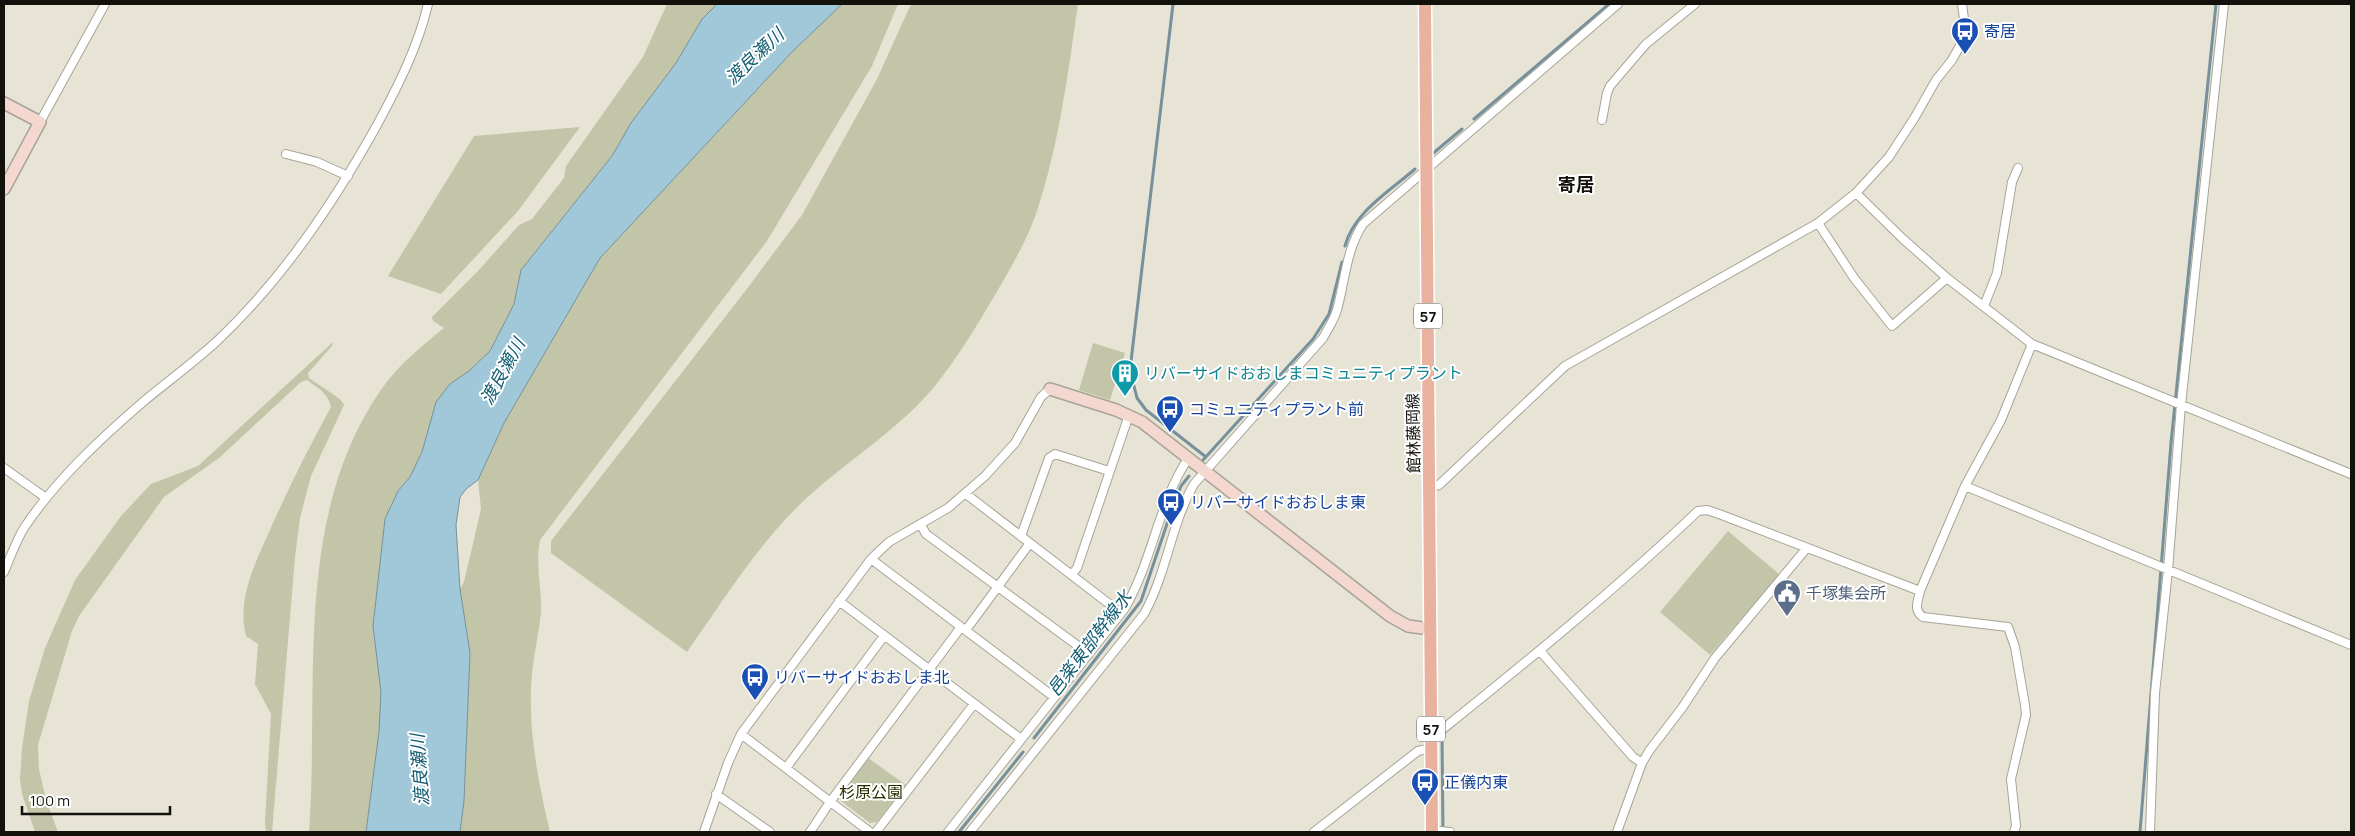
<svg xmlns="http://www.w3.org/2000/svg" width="2355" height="836" font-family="Manrope,'Noto Sans JP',sans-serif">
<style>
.green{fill:#c2c5a7}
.water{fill:#a1c8d8;stroke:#76919b}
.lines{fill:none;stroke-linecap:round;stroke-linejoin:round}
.stream{stroke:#76919b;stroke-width:3}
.street-casing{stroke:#a7a497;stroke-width:10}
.secondary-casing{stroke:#a7a497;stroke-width:14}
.primary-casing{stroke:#fff;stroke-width:15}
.street{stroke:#fff;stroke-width:8}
.secondary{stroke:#f4d8cf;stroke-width:11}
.primary{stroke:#e9b29e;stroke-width:12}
.labels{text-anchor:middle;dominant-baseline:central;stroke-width:4;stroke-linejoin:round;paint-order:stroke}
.shield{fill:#fff;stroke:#595855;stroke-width:1}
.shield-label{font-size:15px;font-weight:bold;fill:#12110c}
.transit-label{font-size:16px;fill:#164399;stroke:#fff;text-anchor:start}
.culture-label{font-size:16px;fill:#0d838f;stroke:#fff;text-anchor:start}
.street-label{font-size:16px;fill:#12110c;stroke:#fff}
.service-label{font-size:16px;fill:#4e5e75;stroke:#fff;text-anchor:start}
.park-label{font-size:16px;fill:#2a2c01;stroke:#fff}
.water-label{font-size:18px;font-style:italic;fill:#115d73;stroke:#fff}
.neighbourhood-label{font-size:18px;font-weight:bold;fill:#12110c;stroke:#fff}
</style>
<rect width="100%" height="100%" fill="#e7e4d6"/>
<path class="green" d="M 667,4 L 717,4 L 702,19 L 676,63 L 631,123 L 612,156 L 521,270 L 514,304 L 490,351 L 469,371 L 450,384 L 436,402 L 422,452 L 410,477 L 398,491 L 385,519 L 373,626 L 381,692 L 379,732 L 366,832 L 309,832 C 320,683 291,512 386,383 C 402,362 424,344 444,328 L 433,321 L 432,317 L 478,271 L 519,225 L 532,219 L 564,178 L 566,166 L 643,57 Z
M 842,4 L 898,4 L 872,66 L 767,241 L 540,540 C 535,565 542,588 541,613 C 539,633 534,653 532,673 C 527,726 538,781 550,832 L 460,832 L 464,801 L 470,653 L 460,589 L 464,582 L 481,509 L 478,480 L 504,423 L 600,258 L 792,52 Z
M 911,4 L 1078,4 C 1068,73 1059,145 1037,211 C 1027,241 1010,269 995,295 C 976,327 957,359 934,387 C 899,429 851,458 810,495 C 761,539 725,598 687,652 L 551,553 L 551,541 L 746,290 L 802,215 L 877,79 Z
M 580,127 L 518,211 L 441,294 L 388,276 L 474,136 Z
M 333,342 L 332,346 L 308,373 L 309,378 L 340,399 L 344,405 L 311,476 L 300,518 L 295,557 L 272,832 L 266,832 L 265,823 L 271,714 L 255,684 L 258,644 L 246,636 C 236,596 258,558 273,523 C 291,483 310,445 331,407 C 328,393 318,388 307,380 L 301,382 L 219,458 L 164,497 L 79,616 L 72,631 L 38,745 L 39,769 L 46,800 L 58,832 L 35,832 L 22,794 L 20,779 L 22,748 L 29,701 L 45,648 L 75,580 L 121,516 L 151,484 L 198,466 Z
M 1093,343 L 1125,353 L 1110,400 L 1079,390 Z
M 1728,531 L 1779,574 L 1710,655 L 1660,612 Z
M 868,758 L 906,785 L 877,822 L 870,823 L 841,801 L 840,796 Z"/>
<path class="water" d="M 717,4 L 842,4 L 792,52 L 600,258 L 504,423 L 478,480 L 466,489 L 460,497 L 456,525 L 460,589 L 470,653 L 464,801 L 460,832 L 366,832 L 379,732 L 381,692 L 373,626 L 385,519 L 398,491 L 410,477 L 422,452 L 436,402 L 450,384 L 469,371 L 490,351 L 514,304 L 521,270 L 612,156 L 631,123 L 676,63 L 702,19 Z"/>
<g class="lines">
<path class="stream" d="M 1173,4 L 1130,370 L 1137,398 L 1146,410 L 1206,457
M 1474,119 L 1608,5
M 1431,155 L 1462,129
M 1345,246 C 1354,212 1390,191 1415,169
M 1203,460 L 1313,339 L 1329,314 L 1342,262
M 1442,737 L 1443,832
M 1034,738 L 1141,601 L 1173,506 L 1181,486 L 1189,476
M 959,832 L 1023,752
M 2140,832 L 2171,443 L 2216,4"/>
<g class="street-casing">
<path id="street" d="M 1602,120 L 1607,93 L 1610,86 L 1646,44 L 1695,4
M 40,122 L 105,4
M 286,154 L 317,162 L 348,176
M 1856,193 L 1902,238 L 1947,278 L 2032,344 L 2351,474
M 1818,223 L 1854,278 L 1892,326 L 1947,278
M 1984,306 L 1997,273 L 2012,182 L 2018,168
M 4,468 L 46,498
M 1965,486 L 2351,645
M 1429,487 L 1439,485 L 1565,366 L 1818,223 L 1856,193 L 1889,157 L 1915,117 L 1936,80 L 1952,60 L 1962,42 L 1965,27 L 1962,4
M 966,494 L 1121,613
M 921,525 L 926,534 L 1089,654
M 1021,536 L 1049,458 L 1055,454 L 1109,471
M 871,559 L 1054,697
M 4,572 C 10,558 16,541 24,528 C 56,480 100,439 143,402 C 167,382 193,363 216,342 C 282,280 333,204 377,125 C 398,86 418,47 428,4
M 1072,574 L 1077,568 L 1129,415
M 1920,591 C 1918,601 1913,610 1923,617 L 2008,627 L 2015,647 L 2025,705 L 2026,715 L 2011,779 L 2016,826 L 2014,832
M 839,601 L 1021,739
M 966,630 L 1030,543
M 1540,651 L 1633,757 L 1642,763
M 1431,732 L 1443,729 C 1530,659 1617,588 1698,511 L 1707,510 L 1719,514 L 1920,591 L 1965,486 L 2001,420 L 2032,344
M 741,734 L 870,832
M 786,768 L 884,636
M 716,794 L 770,832
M 1430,830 L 1450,832
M 704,832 L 728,763 L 741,734 L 871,559 L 889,542 L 948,508 L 985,476 L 1015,443 L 1041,397 L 1050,389
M 810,832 L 830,802 L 961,627
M 876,832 L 974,704
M 948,832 L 1125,608 C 1153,560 1158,503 1189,457
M 970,832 L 1144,614 C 1167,573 1171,524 1194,484 L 1323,338 C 1328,329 1334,320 1337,310 C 1345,281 1346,250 1363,224 L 1618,4
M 1314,832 L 1418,751 L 1432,748
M 1617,832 L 1642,763 L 1649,751 L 1682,708 L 1715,658 L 1806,549
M 2150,832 L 2155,693 L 2168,570 L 2181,405 L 2224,4"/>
</g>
<g class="secondary-casing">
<path id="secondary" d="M 4,103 L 40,122 L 4,189
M 1050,389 L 1116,410 L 1142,422 L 1390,616 L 1408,626 L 1430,629"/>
</g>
<g class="primary-casing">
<path id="primary" d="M 1425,4 L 1432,832"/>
</g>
<use href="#street" class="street"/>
<use href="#secondary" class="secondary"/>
<use href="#primary" class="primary"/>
</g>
<defs>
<g id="bus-pin" transform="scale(1.4375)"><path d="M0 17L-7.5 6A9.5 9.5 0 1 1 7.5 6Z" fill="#1a4fb4" stroke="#fff"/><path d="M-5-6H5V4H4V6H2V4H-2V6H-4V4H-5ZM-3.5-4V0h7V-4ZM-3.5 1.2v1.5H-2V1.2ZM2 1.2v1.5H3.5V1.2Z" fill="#fff"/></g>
<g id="building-pin" transform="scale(1.4375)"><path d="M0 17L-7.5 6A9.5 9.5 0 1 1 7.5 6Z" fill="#0f9aa8" stroke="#fff"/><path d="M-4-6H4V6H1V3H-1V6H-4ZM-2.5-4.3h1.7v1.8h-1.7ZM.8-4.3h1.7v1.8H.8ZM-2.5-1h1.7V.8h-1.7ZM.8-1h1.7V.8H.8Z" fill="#fff"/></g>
<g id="civic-pin" transform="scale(1.4375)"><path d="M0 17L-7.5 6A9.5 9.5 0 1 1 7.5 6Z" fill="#5c6f8a" stroke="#fff"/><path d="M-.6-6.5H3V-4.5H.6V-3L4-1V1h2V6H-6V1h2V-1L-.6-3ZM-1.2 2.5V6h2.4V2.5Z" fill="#fff"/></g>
</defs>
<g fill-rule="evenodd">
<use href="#bus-pin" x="1965" y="31"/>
<use href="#building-pin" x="1125" y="373"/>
<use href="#bus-pin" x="1170" y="409"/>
<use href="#bus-pin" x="1171" y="502"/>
<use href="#civic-pin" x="1787" y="593"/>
<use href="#bus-pin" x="755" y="677"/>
<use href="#bus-pin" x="1425" y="782"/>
</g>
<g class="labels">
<g class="shield">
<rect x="1414" y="303.5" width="28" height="25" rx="4"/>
<rect x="1417" y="716.5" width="28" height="25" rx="4"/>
</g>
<g class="shield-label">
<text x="1428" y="316">57</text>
<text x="1431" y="729">57</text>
</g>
<g class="transit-label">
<text x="1984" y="31">寄居</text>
<text x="1189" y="409">コミュニティプラント前</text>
<text x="1190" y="502">リバーサイドおおしま東</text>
<text x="774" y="677">リバーサイドおおしま北</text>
<text x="1444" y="782">正儀内東</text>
</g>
<g class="culture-label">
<text x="1144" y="373">リバーサイドおおしまコミュニティプラント</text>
</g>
<g class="street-label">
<text transform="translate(1413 433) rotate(-91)">館林藤岡線</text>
</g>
<g class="service-label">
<text x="1806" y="593">千塚集会所</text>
</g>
<g class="park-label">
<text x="871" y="792">杉原公園</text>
</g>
<g class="water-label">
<text transform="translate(754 56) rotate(-43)">渡良瀬川</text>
<text transform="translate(502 371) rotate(-61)">渡良瀬川</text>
<text transform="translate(1089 643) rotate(-53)">邑楽東部幹線水</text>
<text transform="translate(419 770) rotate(-94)">渡良瀬川</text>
</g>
<g class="neighbourhood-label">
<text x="1576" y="184">寄居</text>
</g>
</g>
<rect width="2355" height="836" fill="none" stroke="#12110c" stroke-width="10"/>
<path d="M22 806v8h148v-8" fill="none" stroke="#12110c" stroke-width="2.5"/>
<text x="30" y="806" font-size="15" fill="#12110c" stroke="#ffffff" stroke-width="4" paint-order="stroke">100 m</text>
</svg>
